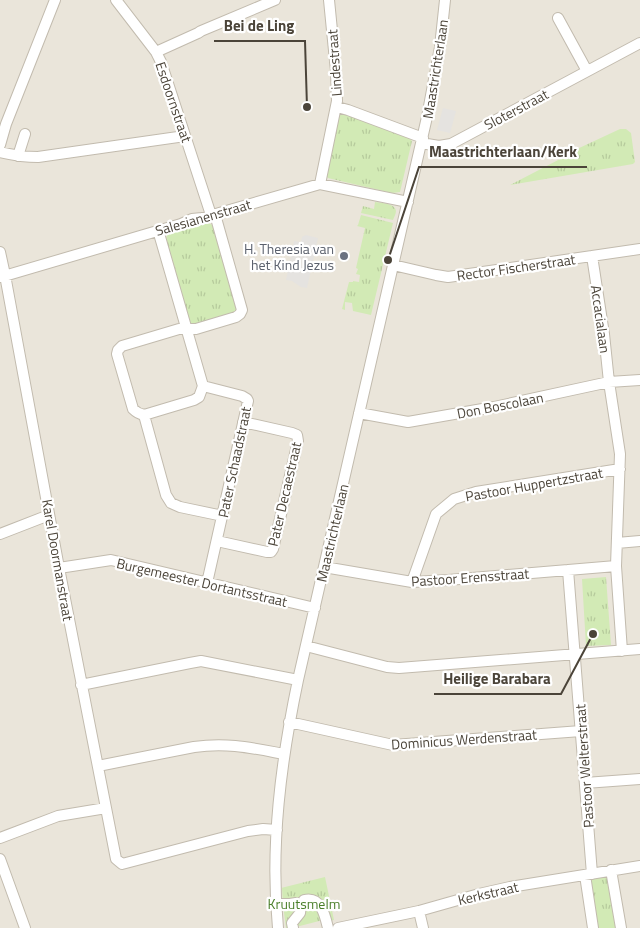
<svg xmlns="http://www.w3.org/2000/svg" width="640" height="928" font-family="'Titillium Web',sans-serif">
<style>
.residential{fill:#eae5da}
.grass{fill:url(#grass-tufts)}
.parking{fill:#e5e3e0}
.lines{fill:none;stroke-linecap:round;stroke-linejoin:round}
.street-casing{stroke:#c2bbae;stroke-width:12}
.street{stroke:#fff;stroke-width:10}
.worship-dot{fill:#6b7280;stroke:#fff;stroke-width:2}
.labels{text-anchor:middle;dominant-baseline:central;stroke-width:4.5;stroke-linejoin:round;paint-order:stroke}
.street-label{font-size:14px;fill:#4b4439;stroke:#fff}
.worship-label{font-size:14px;fill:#5b616d;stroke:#fff;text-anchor:end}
.park-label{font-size:14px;fill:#4a7f2a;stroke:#fff}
.leader{fill:none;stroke:#4b4439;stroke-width:2}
.callout-dot{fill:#4b4439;stroke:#fff;stroke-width:2}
.callout-label{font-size:15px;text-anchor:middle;font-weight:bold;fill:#4b4439;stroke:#fff;stroke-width:4.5;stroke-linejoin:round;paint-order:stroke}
</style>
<defs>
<pattern id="grass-tufts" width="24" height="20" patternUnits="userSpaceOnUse" patternTransform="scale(1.25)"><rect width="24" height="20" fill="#d2eab5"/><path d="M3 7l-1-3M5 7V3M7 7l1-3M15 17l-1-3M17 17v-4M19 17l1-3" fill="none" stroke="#b6ca9c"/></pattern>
</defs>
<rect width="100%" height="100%" fill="#f6f3ec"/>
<path class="residential" d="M 0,0 L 640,0 L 640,928 L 0,928 Z"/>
<path class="grass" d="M 345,113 L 408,137 L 412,141 L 400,192 L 392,193 L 332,179 L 328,178 L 326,176 L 338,116 L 341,114 Z
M 620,129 L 626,129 L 631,133 L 635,162 L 633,164 L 510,185 L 562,158 L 562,156 Z
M 375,202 C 381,203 395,203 396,211 C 396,214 394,217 393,220 L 361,213 L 363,206 L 374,209 Z
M 361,215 L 393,223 L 371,315 L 353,311 L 352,303 L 345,302 L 345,310 L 342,309 L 349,282 L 353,282 L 353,281 L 359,282 L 360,275 L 356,274 L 358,269 L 356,268 L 365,228 L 357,226 L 358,225 Z
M 207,222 L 214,226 L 236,306 L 236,310 L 234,313 L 192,325 L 189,323 L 166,240 L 167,234 Z
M 606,577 L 611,645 L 586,646 L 582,579 Z
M 607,875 L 618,928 L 596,928 L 590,878 Z
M 325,877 L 334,920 L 328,921 L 327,919 L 292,928 L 286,928 L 283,905 L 282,888 L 281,888 Z"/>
<path class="parking" d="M 443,108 L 456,111 L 450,133 L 437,130 Z
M 306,235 L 318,238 L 307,288 L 301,287 L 292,281 L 286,280 L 294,241 L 301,242 L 302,237 Z"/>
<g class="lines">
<g class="street-casing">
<path id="street" d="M 116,0 L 156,52 L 161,62 L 211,215 L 216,218 L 242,310 L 240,314 L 236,317 L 196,329 L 179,329 L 122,346 L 118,350 L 117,354 L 133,409 C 136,412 139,414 144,415 L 194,400 L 199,397 L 203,386
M 558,18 L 587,71
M 156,52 L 198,33 L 201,31 L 275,0
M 337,107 L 348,110 L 423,138
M 421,143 L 439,146 L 451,144 L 640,43
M 0,145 L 6,124 L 55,0
M 0,152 C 13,155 25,157 38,157 L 185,136
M 18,156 L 25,134
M 320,184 L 337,101 L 336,71 L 329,0
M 158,230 L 203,386 L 242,396 L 247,399 L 248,401 L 207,583
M 0,252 L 5,275 L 59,568 L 116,859 L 122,864 L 248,831 L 263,829 L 277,830
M 592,256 L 604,334 L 609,382 L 620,454 L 616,566 L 622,651
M 393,265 L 436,275 L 448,277 L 640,249
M 1,277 L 181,224 L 192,219 L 202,218 L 320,184 L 408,202
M 359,413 L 408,422 L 494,407 L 609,382 L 640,380
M 144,415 L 166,495 L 171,503 L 180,507 L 223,516
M 0,534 L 49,515
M 217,541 L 267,552 L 271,552 L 273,549 L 298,441 L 297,435 L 292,433 L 243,422
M 617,543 L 640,541
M 324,567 L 412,582 L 448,580 L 616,566
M 59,568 L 111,560 L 315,608
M 568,570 L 592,874
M 412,582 L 436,514 L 454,499 L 476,492 L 620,469
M 306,646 L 387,667 L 399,668 L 640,649
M 81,685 L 190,663 L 201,661 L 298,680
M 289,722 L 393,745 L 581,731
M 98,766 L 194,747 C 227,742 252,748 284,754
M 585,783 L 640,779
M 0,838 L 58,816 L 106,808
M 0,859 L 25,928
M 611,870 L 621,928
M 585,875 L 593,928
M 304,900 C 321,896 325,915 328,928
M 276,904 L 290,904 L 296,903
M 419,911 L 423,928
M 278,928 C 270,845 281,761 298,680 L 427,117 L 440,47 L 445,0
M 293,928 L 292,923 L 300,913 L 301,905
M 338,928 L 419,911 L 479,894 L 510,887 L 640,866"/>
</g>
<use href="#street" class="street"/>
</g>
<circle class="worship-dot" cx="344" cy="256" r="5"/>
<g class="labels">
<g class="street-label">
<text transform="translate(334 63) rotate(-94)">Lindestraat</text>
<text transform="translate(435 69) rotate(-81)">Maastrichterlaan</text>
<text transform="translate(174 102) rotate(71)">Esdoornstraat</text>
<text transform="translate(516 109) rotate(-28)">Sloterstraat</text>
<text transform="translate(203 217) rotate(-16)">Salesianenstraat</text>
<text transform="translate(516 267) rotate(-8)">Rector Fischerstraat</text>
<text transform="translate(601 319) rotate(82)">Accacialaan</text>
<text transform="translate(500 405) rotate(-11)">Don Boscolaan</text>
<text transform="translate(234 462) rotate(-78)">Pater Schaadstraat</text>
<text transform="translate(534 484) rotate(-10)">Pastoor Huppertzstraat</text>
<text transform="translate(284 494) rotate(-77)">Pater Decaestraat</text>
<text transform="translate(332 533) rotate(-77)">Maastrichterlaan</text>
<text transform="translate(58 560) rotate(80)">Karel Doormanstraat</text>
<text transform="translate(470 577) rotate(-4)">Pastoor Erensstraat</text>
<text transform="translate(202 582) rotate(13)">Burgemeester Dortantsstraat</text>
<text transform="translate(464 739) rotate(-4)">Dominicus Werdenstraat</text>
<text transform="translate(584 766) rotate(-94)">Pastoor Welterstraat</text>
<text transform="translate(488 893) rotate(-13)">Kerkstraat</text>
</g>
<g class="worship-label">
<text x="334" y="248">H. Theresia van<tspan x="334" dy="16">het Kind Jezus</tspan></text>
</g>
<g class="park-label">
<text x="304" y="903">Kruutsmelm</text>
</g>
</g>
<path class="leader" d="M307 107L305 41H214M388 260L419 167H587M593 634L561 694H434"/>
<g class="callout-dot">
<circle cx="307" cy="107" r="5"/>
<circle cx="388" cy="260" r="5"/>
<circle cx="593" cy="634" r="5"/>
</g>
<g class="callout-label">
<text x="259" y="31">Bei de Ling</text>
<text x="503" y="157">Maastrichterlaan/Kerk</text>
<text x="497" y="684">Heilige Barabara</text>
</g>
</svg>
